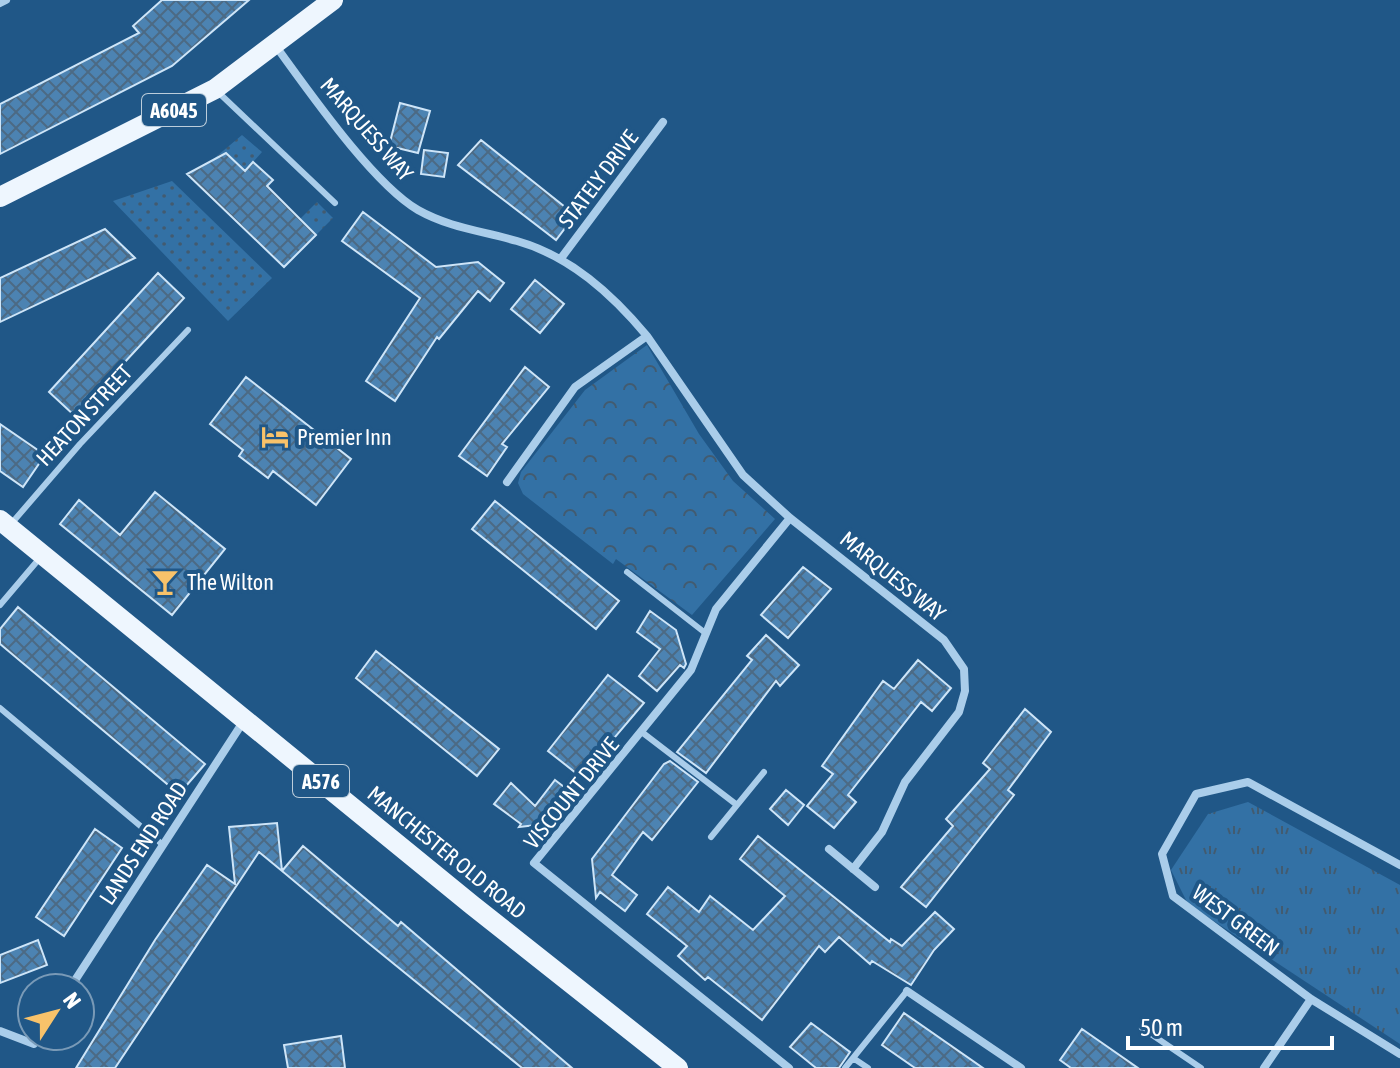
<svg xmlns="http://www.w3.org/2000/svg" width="1400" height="1068" font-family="'Asap Condensed',sans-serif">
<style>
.grass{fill:url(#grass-tufts)}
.park{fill:url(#park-crowns)}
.garden{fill:url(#garden-dots)}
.building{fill:url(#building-cross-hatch);stroke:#cee5f8;stroke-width:2}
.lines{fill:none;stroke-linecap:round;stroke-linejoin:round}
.service{stroke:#aacdea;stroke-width:6}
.minor{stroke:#aacdea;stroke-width:8}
.primary{stroke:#eef6fe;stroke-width:20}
.labels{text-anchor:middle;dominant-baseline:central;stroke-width:8;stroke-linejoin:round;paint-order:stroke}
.shield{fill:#205787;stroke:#bccddb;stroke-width:2}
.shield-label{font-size:20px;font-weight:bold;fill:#fff}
.street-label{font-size:22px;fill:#fff;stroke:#205787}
.poi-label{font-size:22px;fill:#fff;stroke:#205787;text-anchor:start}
</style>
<defs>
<pattern id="grass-tufts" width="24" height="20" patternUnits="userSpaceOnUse" patternTransform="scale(2)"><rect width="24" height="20" fill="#3371a5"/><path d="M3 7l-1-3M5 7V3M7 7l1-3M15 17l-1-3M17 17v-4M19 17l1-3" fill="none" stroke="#425b70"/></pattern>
<pattern id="park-crowns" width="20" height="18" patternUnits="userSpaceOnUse" patternTransform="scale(2)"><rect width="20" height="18" fill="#3371a5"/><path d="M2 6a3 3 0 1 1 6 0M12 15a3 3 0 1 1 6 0" fill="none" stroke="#425b70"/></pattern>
<pattern id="garden-dots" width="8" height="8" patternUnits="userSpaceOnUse" patternTransform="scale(2)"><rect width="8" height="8" fill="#3371a5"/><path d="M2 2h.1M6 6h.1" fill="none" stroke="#425b70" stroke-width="1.8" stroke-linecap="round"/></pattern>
<pattern id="building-cross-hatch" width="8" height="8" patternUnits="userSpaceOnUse" patternTransform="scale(2)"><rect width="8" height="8" fill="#4c83b2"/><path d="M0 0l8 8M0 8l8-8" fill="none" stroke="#4c6a84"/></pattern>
</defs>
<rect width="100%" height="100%" fill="#205787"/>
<path class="grass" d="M 1248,802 L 1400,885 L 1400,1044 L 1188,904 L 1171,870 L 1208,814 Z"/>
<path class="park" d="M 647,345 L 699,434 L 733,481 L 775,519 L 692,615 L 616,559 L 613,564 L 523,494 L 518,483 L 521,472 L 585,390 Z"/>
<path class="garden" d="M 242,135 L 262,152 L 245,171 L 227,154 L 211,161 Z
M 172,181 L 272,278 L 228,321 L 113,201 Z
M 317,202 L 333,218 L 316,235 L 291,228 Z"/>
<path class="building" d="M 162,0 L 249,0 L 172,66 L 0,154 L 0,104 L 139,33 L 133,26 Z
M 400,103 L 430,111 L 418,153 L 389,146 Z
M 481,140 L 575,215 L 556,240 L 458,165 Z
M 424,150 L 448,153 L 444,177 L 421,174 Z
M 226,153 L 245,171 L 253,162 L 273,180 L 267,186 L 316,235 L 284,267 L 187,174 Z
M 363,212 L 436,267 L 478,262 L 504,283 L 490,301 L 478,291 L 439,339 L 437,337 L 395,401 L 366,381 L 420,298 L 342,241 Z
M 105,229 L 135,258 L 0,322 L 0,278 Z
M 158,273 L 184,298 L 75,416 L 49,392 Z
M 535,280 L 564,304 L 540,333 L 511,309 Z
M 525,367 L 549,387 L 502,444 L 507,447 L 487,476 L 459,456 Z
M 246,377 L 351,459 L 316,505 L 273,471 L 268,478 L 239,456 L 243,450 L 210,424 Z
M 0,424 L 45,455 L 23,487 L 0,471 Z
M 155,492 L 225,549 L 172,615 L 60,524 L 79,500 L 120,535 Z
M 495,501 L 619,601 L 596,629 L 472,529 Z
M 803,567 L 831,589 L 788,638 L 761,615 Z
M 18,607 L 205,764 L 179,794 L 0,644 L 0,629 Z
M 650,611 L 676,630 L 686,664 L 684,668 L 680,665 L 657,691 L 639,676 L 660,649 L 637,632 Z
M 766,635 L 799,665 L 780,686 L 776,681 L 706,773 L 677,752 L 752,660 L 747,656 Z
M 376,651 L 499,749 L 477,776 L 356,678 Z
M 918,660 L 951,688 L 932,711 L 921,702 L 848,795 L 856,802 L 834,828 L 807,806 L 833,774 L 822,766 L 883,681 L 894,689 Z
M 608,675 L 644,703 L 581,777 L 548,751 Z
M 1025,709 L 1051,732 L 1008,790 L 1014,795 L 926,907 L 901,887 L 953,826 L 946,819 L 990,769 L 983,763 Z
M 670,761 L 698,782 L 652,840 L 643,832 L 612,875 L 637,895 L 625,911 L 600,892 L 596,898 L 592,859 L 664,764 Z
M 555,780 L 573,794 L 552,821 L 554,823 L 519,827 L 521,824 L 494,804 L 511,783 L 535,806 Z
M 786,790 L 804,805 L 788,825 L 770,809 Z
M 277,823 L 282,871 L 259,852 L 115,1068 L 76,1068 L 155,940 L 207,865 L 235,884 L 229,827 Z
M 95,829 L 122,848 L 64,936 L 36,917 Z
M 758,836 L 890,942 L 891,939 L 902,946 L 935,912 L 954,929 L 934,950 L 911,985 L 872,961 L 870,964 L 839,937 L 825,952 L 819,946 L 762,1020 L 708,977 L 705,980 L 678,956 L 687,946 L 647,914 L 668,887 L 699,912 L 710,896 L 753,930 L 785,896 L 740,859 Z
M 303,846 L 398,926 L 401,922 L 572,1068 L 522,1068 L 367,942 L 282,871 Z
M 38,940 L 47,965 L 0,983 L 0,955 Z
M 904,1013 L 983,1068 L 915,1068 L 882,1045 Z
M 811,1023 L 850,1052 L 839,1068 L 816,1068 L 790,1047 Z
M 1082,1029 L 1138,1068 L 1071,1068 L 1060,1060 Z
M 341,1036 L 345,1068 L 288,1068 L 284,1045 Z"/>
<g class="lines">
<path class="service" d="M 219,93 L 335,203
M 11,524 L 80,444 L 188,330
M 627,572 L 704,632
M 0,605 L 39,559
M 0,708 L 163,845
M 643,733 L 737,805
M 711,837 L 764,772
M 1142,1028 L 1201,1068
M 853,1058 L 868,1068
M 845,1068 L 907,991"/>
<path class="minor" d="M 0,3 L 6,0
M 275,45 C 308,90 372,183 418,210 C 450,228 483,231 517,241 C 570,256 612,294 647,336 L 575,387 L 507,482
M 562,257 L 663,122
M 647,336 L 743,475 L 790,518 L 944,640 L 964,669 L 965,691 L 959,712 L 905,782 L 882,832 L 853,869
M 829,849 L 875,887
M 1400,865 L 1248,782 L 1196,794 L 1162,854 L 1173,896 L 1311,999 L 1400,1054
M 70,988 L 245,719
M 907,991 L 1021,1068
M 0,1031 L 34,1044 L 39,1036
M 789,1068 L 534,863 L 691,670 L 716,609 L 790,518
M 1264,1068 L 1311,999"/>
<path class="primary" d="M 0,197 L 215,89 L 333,0
M 0,520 L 472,905 L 678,1068"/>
</g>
<defs>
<g id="hotel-bare" transform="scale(2.16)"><path d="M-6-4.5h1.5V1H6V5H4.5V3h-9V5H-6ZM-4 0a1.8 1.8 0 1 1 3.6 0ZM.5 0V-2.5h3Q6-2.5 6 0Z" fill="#f8c26a" stroke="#205787" stroke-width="2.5" paint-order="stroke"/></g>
<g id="bar-bare" transform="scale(2.16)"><path d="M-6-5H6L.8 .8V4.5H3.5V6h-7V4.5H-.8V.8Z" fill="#f8c26a" stroke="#205787" stroke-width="2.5" paint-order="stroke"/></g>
</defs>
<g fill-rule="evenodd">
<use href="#hotel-bare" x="275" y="437"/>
<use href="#bar-bare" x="165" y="582"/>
</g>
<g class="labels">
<g class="shield">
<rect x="142" y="94" width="64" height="32" rx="6"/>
<rect x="293" y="765" width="56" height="32" rx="6"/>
</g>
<g class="shield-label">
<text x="174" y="110">A6045</text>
<text x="321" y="781">A576</text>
</g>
<g class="street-label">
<text transform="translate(367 129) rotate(49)">MARQUESS WAY</text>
<text transform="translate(598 179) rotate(-53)">STATELY DRIVE</text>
<text transform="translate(84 415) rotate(-47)">HEATON STREET</text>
<text transform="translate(893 576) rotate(39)">MARQUESS WAY</text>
<text transform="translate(571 793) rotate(-51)">VISCOUNT DRIVE</text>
<text transform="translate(143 843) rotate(-57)">LANDS END ROAD</text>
<text transform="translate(447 852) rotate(39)">MANCHESTER OLD ROAD</text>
<text transform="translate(1236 920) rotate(37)">WEST GREEN</text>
</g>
<g class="poi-label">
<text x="297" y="437">Premier Inn</text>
<text x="187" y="582">The Wilton</text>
</g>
</g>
<g transform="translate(56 1012) rotate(54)"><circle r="38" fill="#205787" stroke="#799ab7" stroke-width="2"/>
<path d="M0-6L14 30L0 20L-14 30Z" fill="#f8c26a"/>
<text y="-12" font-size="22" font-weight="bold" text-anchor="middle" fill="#ffffff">N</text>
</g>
<path d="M1128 1036v12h204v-12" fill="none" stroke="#ffffff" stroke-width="4"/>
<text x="1140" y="1036" font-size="24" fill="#ffffff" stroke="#205787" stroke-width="6" paint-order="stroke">50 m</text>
</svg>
